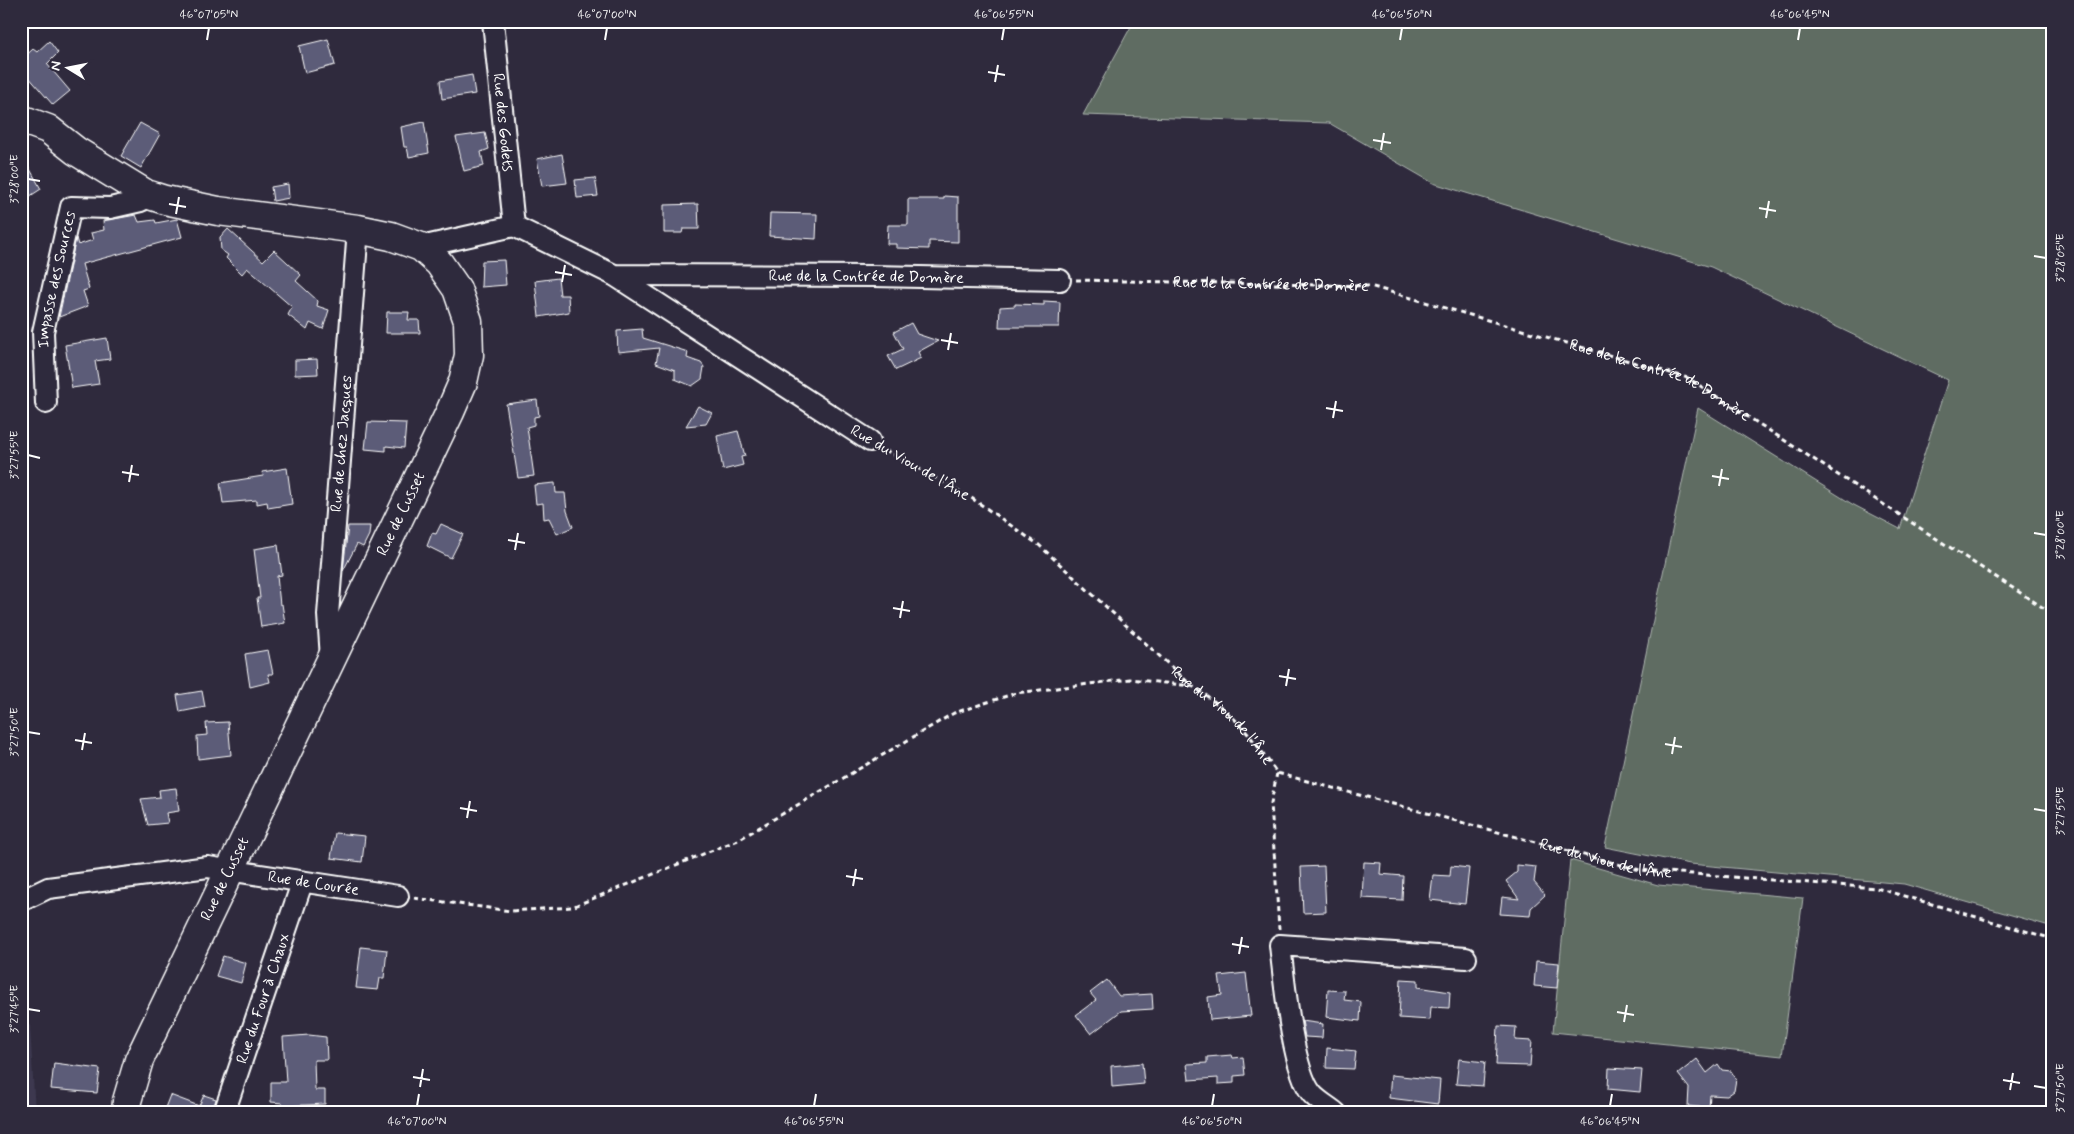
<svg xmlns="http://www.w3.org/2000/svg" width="2074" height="1134" font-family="Mynerve,sans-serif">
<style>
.built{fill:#3c394f}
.green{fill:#5e6c62;stroke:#aeb6b0}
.building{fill:#5b5b78;stroke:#fff}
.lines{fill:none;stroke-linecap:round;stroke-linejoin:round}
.street-casing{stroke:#fff;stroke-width:24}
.secondary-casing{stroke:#fff;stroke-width:31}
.path{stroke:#fff;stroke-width:3;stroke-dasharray:5 4;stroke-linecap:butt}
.street{stroke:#2f2a3d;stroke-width:20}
.secondary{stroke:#2f2a3d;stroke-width:28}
.ticks{fill:none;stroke:#fff;stroke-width:2}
.labels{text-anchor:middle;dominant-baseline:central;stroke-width:4;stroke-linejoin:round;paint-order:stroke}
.street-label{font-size:16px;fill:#fff;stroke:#2f2a3d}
.neatline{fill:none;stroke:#fff;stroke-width:2}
.ticks-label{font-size:12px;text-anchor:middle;fill:#fff}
</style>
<rect width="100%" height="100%" fill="#2f2a3d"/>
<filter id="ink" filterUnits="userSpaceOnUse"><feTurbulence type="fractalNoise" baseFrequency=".02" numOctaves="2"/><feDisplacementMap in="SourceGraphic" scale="10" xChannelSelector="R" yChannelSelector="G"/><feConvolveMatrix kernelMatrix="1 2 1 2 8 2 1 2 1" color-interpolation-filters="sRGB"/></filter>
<g filter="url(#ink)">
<path class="built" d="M 30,1025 L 35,1113 L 21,1113 L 21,1027 Z"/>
<path class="green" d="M 1134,21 L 2053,21 L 2053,927 L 1904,884 L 1690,864 L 1605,847 L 1698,408 L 1852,504 L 1900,529 L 1948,380 L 1711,267 L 1433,183 L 1329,123 L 1083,115 Z
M 1570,860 L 1658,885 L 1803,898 L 1782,1056 L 1553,1032 Z"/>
<path class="building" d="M 328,39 L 335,65 L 305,73 L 299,46 Z
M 49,41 L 58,53 L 47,64 L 70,91 L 53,105 L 21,68 L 21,60 L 33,49 L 37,52 Z
M 472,75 L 475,94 L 442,99 L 440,81 Z
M 424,122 L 429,153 L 409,157 L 407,147 L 404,147 L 401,127 Z
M 140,123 L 160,134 L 141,168 L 121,156 Z
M 485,133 L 489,149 L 481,152 L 484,166 L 464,171 L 456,137 Z
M 21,153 L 41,189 L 21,202 Z
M 562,154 L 567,183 L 542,186 L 537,159 Z
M 595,178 L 598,196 L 577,198 L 575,180 Z
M 288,184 L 289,198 L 273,201 L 271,187 Z
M 944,196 L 958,197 L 958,242 L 929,241 L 929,249 L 896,248 L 896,244 L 887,244 L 888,225 L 908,225 L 908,199 L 944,199 Z
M 698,204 L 699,229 L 683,229 L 682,233 L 664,233 L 664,205 Z
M 770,213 L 817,214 L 816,239 L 769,236 Z
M 136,215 L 139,222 L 155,220 L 156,223 L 177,219 L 182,237 L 82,264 L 89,289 L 83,291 L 88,306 L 59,317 L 76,238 L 78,245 L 93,240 L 91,233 L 104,230 L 103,221 Z
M 228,229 L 263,261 L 274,250 L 301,275 L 296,281 L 318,301 L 317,306 L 329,310 L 323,329 L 310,323 L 307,330 L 288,315 L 292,307 L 247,268 L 242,274 L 226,258 L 228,255 L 221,250 L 220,238 Z
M 504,260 L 506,285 L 481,287 L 482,261 Z
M 558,278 L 560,295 L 568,295 L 569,312 L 539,317 L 535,281 Z
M 1044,301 L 1060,302 L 1059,327 L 999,327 L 1000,307 L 1015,306 L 1015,304 L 1044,305 Z
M 387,312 L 409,312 L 408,320 L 419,320 L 420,333 L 386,333 Z
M 911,323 L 917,334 L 938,341 L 918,352 L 921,358 L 896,370 L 888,356 L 903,349 L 894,332 Z
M 642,329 L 643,338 L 688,352 L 687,358 L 701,363 L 704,367 L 702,379 L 692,386 L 675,379 L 675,370 L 656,363 L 659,348 L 618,352 L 617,331 Z
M 107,338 L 110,359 L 95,361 L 99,384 L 72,388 L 65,345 Z
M 317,359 L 318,374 L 295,375 L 295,360 Z
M 537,400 L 539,416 L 534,417 L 534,425 L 527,427 L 534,476 L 518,478 L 506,404 Z
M 698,406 L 712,413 L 706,424 L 686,426 Z
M 368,422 L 406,423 L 404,448 L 386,446 L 386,451 L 365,449 Z
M 738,431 L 745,456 L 741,457 L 743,465 L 723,470 L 717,436 Z
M 287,468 L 292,504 L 268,508 L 267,502 L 257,504 L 257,500 L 223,503 L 220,483 L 263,476 L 262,472 Z
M 555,483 L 556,493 L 565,493 L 567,511 L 573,527 L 557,534 L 549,518 L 544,519 L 543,503 L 536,504 L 534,485 Z
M 441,524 L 463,534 L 451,558 L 427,546 L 432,533 L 436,534 Z
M 348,526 L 370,526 L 369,535 L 363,547 L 357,544 L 343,571 Z
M 278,545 L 282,575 L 277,576 L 280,605 L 282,604 L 285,623 L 261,627 L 257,598 L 260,598 L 254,549 Z
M 268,650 L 273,674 L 268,674 L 270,682 L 250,687 L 245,654 Z
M 202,691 L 205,707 L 180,712 L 177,695 Z
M 228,722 L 231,755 L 198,759 L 197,736 L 207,735 L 206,723 Z
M 176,788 L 179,811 L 166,813 L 168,823 L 148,825 L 141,799 L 160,797 L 159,790 Z
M 335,833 L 365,836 L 362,862 L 331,858 Z
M 1364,862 L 1381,863 L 1380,874 L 1403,876 L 1402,900 L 1362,898 Z
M 1517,865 L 1536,867 L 1534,882 L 1545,895 L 1531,908 L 1530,916 L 1500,914 L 1502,897 L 1519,899 L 1506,881 L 1517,872 Z
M 1324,866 L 1326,912 L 1303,913 L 1301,867 Z
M 1451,866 L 1469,868 L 1465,904 L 1430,900 L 1433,875 L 1450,876 Z
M 361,947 L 387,950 L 384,978 L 380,978 L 378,990 L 356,988 Z
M 223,956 L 246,963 L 241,983 L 216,976 Z
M 1536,961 L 1559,963 L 1557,988 L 1534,986 Z
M 1246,973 L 1251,1016 L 1210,1020 L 1208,997 L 1222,995 L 1219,976 Z
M 1401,979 L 1418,980 L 1418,987 L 1450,992 L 1449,1008 L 1431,1007 L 1430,1020 L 1399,1018 Z
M 1107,980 L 1119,996 L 1152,994 L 1153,1009 L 1121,1011 L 1091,1034 L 1076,1015 L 1096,1000 L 1090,993 Z
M 1328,990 L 1345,991 L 1344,1000 L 1361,1002 L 1360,1021 L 1326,1017 Z
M 1302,1021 L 1323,1024 L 1322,1038 L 1305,1037 Z
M 1498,1026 L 1516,1027 L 1515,1040 L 1532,1041 L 1530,1066 L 1496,1065 Z
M 309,1035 L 326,1037 L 327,1060 L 314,1060 L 315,1090 L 325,1090 L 325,1104 L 282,1106 L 282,1103 L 271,1102 L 271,1082 L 286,1082 L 283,1037 Z
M 1327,1048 L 1356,1051 L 1354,1069 L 1326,1068 Z
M 1232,1055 L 1233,1058 L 1243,1057 L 1245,1075 L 1234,1076 L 1234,1083 L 1218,1084 L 1218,1078 L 1189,1080 L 1187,1064 L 1207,1063 L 1207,1057 Z
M 1459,1059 L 1485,1062 L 1483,1086 L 1456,1084 Z
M 1697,1059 L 1707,1073 L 1718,1064 L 1722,1070 L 1731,1071 L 1736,1079 L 1734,1091 L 1727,1096 L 1710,1095 L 1709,1108 L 1688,1106 L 1689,1088 L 1678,1074 Z
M 54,1063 L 100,1069 L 97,1093 L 51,1089 Z
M 1142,1063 L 1144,1084 L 1112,1087 L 1111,1066 Z
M 1609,1068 L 1642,1070 L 1640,1092 L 1608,1089 Z
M 1391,1075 L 1440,1080 L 1438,1104 L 1389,1098 Z
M 170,1095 L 199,1106 L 204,1095 L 216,1099 L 212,1113 L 163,1113 Z"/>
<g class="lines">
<g class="street-casing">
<g id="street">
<path id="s3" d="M 493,21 L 514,226"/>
<path id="s4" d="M 421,247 L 514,226 L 614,275 L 874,276 L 1060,280"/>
<path d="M 614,275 L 870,441"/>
<path id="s5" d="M 46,403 L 43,332 L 71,207 L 110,208 L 141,201 L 146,194"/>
<path id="s6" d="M 331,658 L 328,615 L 358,229"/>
<path id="s7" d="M 21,901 L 48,888 L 208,867 L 398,896"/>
<path id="s8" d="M 224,1113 L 302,883"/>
<path d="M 1336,1113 C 1329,1107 1318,1101 1312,1094 C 1292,1070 1284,978 1280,945 L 1466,958"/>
</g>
</g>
<g class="secondary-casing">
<path id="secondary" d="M 21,119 L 48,129 L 76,151 L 146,194 L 165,200 L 218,211 L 358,229 L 391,236 L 421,247 L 439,263 L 457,289 L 468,321 L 469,355 L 463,382 L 450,412 L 139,1060 L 127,1101 L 126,1113"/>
</g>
<g class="path">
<path id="s1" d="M 1076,280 L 1370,286 L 1688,378 L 2053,614"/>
<path id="s2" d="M 885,450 L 970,497 L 1039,545 L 1192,686 C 1234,713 1249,733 1277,773 L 1640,870 L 1876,888 L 2053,939"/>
<path d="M 1277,773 L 1271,803 L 1279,929"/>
<path d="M 414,898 L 511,911 L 572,907 L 738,840 L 954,713 L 1016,693 L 1130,679 L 1192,686"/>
</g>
<use href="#street" class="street"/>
<use href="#secondary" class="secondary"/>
</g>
</g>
<path class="ticks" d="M 207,40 L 209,28M 605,40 L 607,28M 1002,40 L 1004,28M 1400,40 L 1402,28M 1798,40 L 1800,28M 988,72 L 1005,75M 995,82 L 998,65M 1373,140 L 1391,143M 1381,150 L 1384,133M 28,179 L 40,181M 169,204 L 186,207M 1759,208 L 1776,211M 176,214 L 179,197M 1766,218 L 1769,201M 2034,256 L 2046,258M 555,272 L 572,275M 562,282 L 565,265M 941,340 L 958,343M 948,350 L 951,333M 1326,408 L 1343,411M 1333,418 L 1336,401M 28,455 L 40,458M 122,472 L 139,475M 1712,476 L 1729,479M 129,482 L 132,465M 1719,486 L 1722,469M 2034,533 L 2046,535M 508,540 L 525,543M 515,550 L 518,533M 893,608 L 910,611M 900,618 L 903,601M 1279,676 L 1296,679M 1286,686 L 1289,669M 28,732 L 40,734M 75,740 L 92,743M 1665,744 L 1682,747M 82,750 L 85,733M 1672,754 L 1675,737M 460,808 L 477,811M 2034,809 L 2046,811M 467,818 L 470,801M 846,876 L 863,879M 853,886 L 856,869M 1232,944 L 1249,947M 1239,954 L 1242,937M 28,1009 L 40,1011M 1617,1012 L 1634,1015M 1624,1022 L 1627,1005M 413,1077 L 430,1080M 2003,1080 L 2020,1083M 2034,1086 L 2046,1088M 420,1087 L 423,1069M 2010,1090 L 2013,1073M 417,1106 L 419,1094M 814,1106 L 816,1094M 1212,1106 L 1214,1094M 1610,1106 L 1612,1094"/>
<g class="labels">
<g class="street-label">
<text stroke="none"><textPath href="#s3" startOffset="102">Rue des Godets</textPath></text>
<text stroke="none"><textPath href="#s4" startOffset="459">Rue de la Contrée de Domère</textPath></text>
<text stroke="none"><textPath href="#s5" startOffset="125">Impasse des Sources</textPath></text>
<text stroke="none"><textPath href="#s1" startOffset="195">Rue de la Contrée de Domère</textPath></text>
<text stroke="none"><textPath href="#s1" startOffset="600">Rue de la Contrée de Domère</textPath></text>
<text stroke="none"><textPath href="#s6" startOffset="215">Rue de chez Jacques</textPath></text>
<text transform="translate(910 463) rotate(30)">Rue du Viou de l'Âne</text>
<text transform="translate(401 514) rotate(-64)">Rue de Cusset</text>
<text stroke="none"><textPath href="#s2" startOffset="432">Rue du Viou de l'Âne</textPath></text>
<text stroke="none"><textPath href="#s2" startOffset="852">Rue du Viou de l'Âne</textPath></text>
<text transform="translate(225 879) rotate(-64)">Rue de Cusset</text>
<text stroke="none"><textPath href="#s7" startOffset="298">Rue de Courée</textPath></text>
<text stroke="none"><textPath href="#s8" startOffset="121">Rue du Four à Chaux</textPath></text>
</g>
</g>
<rect width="2074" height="1134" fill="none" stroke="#2f2a3d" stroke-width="55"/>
<g transform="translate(68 68) rotate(280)" stroke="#2f2a3d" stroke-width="4" paint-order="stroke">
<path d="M0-4L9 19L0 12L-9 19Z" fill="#ffffff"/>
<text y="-8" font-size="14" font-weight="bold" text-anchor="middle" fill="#ffffff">N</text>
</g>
<rect x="28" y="28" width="2018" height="1078" class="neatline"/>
<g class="ticks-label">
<text x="209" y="18">46°07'05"N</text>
<text x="607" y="18">46°07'00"N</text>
<text x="1004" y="18">46°06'55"N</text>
<text x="1402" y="18">46°06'50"N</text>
<text x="1800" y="18">46°06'45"N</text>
<text transform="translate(14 179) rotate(-90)" y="4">3°28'00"E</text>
<text transform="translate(2060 258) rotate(-90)" y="4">3°28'05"E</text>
<text transform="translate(14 455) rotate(-90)" y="4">3°27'55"E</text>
<text transform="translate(2060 535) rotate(-90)" y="4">3°28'00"E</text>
<text transform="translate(14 732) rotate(-90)" y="4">3°27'50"E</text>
<text transform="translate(2060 811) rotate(-90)" y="4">3°27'55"E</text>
<text transform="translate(14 1009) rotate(-90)" y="4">3°27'45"E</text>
<text transform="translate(2060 1088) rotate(-90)" y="4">3°27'50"E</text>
<text x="417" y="1125">46°07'00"N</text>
<text x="814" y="1125">46°06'55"N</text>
<text x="1212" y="1125">46°06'50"N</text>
<text x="1610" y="1125">46°06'45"N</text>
</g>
</svg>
